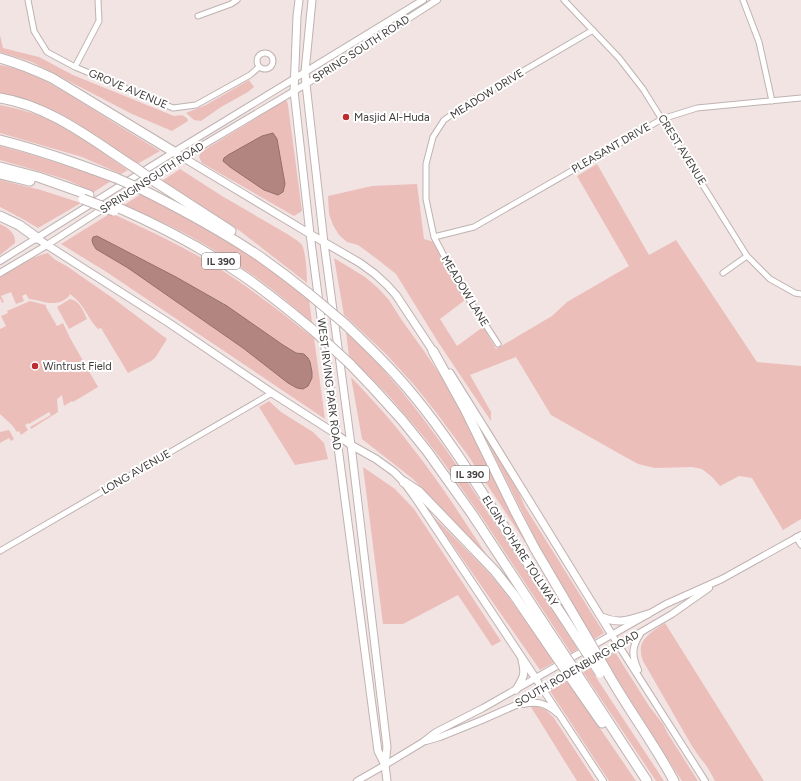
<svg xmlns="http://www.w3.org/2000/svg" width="801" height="781" font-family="Figtree,sans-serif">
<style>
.green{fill:#ecbeba;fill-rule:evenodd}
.water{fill:#b38581;stroke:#906f6c}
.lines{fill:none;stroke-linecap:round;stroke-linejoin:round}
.minor-casing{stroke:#bfb3b2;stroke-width:7}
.tertiary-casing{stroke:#bfb3b2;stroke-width:8}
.secondary-casing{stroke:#bfb3b2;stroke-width:9}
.motorway-casing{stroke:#bfb3b2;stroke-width:11}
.minor{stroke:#fff;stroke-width:5}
.tertiary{stroke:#fff;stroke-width:6}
.secondary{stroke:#fff;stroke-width:7}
.motorway{stroke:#fff;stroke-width:9}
.motorway-bridge-casing{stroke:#bfb3b2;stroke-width:11;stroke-linecap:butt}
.motorway-bridge{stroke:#fff;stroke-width:9}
.poi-dot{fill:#bc2d31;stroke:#fff;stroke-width:1.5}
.labels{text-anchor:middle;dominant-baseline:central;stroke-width:4;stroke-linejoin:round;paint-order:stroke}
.shield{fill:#fff;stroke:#797676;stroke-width:1}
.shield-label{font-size:10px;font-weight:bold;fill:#403b3b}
.street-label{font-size:11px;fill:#403b3b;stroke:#fff}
.poi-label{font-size:11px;fill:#403b3b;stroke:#fff;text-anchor:start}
</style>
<rect width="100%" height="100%" fill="#f1e4e3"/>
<path class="green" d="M 0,35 L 3,48 L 39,57 L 73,75 L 174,116 L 182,115 L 187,118 L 188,121 L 172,131 L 132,114 L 32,62 L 0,52 Z
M 0,65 C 34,71 60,89 89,107 C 112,122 136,136 160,151 L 139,163 L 135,162 C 93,135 51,102 0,94 Z
M 249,80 L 254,87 L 248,92 L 221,107 L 201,121 L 194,120 L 186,113 L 206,105 Z
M 284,101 L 287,101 L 288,105 L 302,211 L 294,216 L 202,163 L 199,157 L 201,152 Z
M 0,105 C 18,109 37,113 53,122 C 79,136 103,153 128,170 L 121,174 L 82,157 L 0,133 Z
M 0,146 C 38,156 75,168 111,181 L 94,192 L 67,180 L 45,173 L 0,160 Z
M 597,164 L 649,255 L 676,240 L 757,362 L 801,366 L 801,519 L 783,530 L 752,478 L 739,476 L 720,486 L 712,477 L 702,469 L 692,467 L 655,468 L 638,464 L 620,454 L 551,415 L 516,357 L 470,375 L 491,412 L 491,421 L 438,342 L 396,274 L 377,259 L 358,245 L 347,242 L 339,235 L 333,225 L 329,214 L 328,196 L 372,186 L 417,184 L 424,239 L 434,242 L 465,300 L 440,319 L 457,346 L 483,327 L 496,349 L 552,316 L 567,302 L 629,266 L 577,176 Z
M 180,169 L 222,196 L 289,235 C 293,238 299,241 302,245 C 306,253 307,274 307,283 L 240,231 L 162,181 Z
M 0,180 L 41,190 L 81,203 L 38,228 L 21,218 L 0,207 Z
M 141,194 C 168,208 196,221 222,237 C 252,256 281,277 309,299 L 312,323 C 274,288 232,259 188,235 C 167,224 145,215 124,205 Z
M 111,213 C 148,230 185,247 220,269 C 253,290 283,314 314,338 L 325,419 L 105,271 L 61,244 ZM 97,236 L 176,277 L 227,306 L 283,345 L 296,353 L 304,354 L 288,383 L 243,348 L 128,268 L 96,249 L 93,244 L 92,240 L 93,237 Z
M 0,224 C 8,228 16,233 15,243 L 0,255 Z
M 48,253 L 54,259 L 68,267 L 114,299 L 167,339 L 155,358 L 151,361 L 128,373 L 101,328 L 98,329 C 86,316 85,305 70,294 C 69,296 68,298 64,300 C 52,307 41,300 29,299 L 26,294 L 22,296 L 24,301 L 16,304 L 11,292 L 1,296 L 4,302 L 2,303 L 0,298 L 0,277 C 15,268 30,257 48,253 Z
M 334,258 L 365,277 L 378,288 L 389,300 L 401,319 L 424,351 L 443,379 L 463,413 L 526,541 L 525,542 L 467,454 L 435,411 L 415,386 L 385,353 L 344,315 Z
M 70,299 C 80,301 83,311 87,319 L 69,329 L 57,307 Z
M 30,301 L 46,305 L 46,307 L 57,326 L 63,323 L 70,338 L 98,387 L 73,402 L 72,401 L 64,406 L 62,395 L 57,399 L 58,412 L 31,429 L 30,427 L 51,415 L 49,412 L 29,424 L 28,423 L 25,425 L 28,430 L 21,435 L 19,431 L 17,432 L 12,425 L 0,414 L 0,329 L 6,326 L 1,316 L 8,313 L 7,311 Z
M 346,331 L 380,366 L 400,389 L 422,417 L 447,451 L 578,649 L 571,653 L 483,519 L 441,459 L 424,437 L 388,395 L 371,378 L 349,357 Z
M 351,377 C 372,399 393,422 411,446 C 439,481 463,519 488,557 L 413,479 L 362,439 Z
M 269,401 L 281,412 L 313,432 L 324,443 L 328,459 L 295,465 L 259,407 Z
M 482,428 L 520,495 L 525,507 L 604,633 L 593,640 L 538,544 L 481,429 Z
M 9,430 L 14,439 L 11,441 L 9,438 L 0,443 L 0,432 Z
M 363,467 L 395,489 L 414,509 L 501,641 L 492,646 L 458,595 L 403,624 L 383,624 Z
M 434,518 L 435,518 L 489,573 L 507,595 L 555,662 L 540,670 Z
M 665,623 L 764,781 L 715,781 C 711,774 707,765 701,759 C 695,751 690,743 685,734 L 643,661 C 642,658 641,655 641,652 C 639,638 655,630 665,623 Z
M 615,652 L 649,706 L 663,724 L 668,734 L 698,781 L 682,781 L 672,766 L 604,658 Z
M 590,668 L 664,781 L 656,781 L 583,672 Z
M 568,680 L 595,721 L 636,781 L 609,781 L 550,691 Z
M 536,706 L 546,710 L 554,718 L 595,781 L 577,781 L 531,707 Z"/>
<path class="water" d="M 273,133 L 277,139 L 285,184 L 283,192 L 278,195 L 264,190 L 230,167 L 223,161 L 224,158 L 228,155 L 262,136 Z
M 97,236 L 176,277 L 227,306 L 283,345 L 296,353 L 304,354 L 308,358 L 310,362 L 312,372 L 312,378 L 308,386 L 303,389 L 297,388 L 288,383 L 243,348 L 128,268 L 96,249 L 93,244 L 92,240 L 93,237 Z"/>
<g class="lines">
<g class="minor-casing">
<path id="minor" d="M 28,0 L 34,31 L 47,52 L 75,67 L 173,108 L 196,105 L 250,75 L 259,67
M 564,0 L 619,58 L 643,89 L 747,256 L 770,279 L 795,293 L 801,294
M 743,0 L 759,42 L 772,101
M 198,16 L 231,4 L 237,0
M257 61a8 8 0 1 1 16 0a8 8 0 1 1-16 0Z
M 75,67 L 99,21 L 98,0
M 434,237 L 474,227 L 662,119 L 697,108 L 801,98
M 723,273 L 747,256
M 498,344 L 459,284 L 434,237 L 426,199 L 426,164 L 433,137 L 444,120 L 467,104 L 593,30
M 796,537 L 801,545
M 0,551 L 272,393"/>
</g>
<g class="tertiary-casing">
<path id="tertiary" d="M 0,261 L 174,152 L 423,0
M 0,273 L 47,245 L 183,157 L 306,84 L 437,0
M 612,635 L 705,781
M 638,670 C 632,656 631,648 640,634
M 536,679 L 603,781
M 523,704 C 537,701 546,703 557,713
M 426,741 L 440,737 L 482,720 L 516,705 L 672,614 L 709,588
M 357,781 L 385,765 L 423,742 L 436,732 L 483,708 L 666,604 L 722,579 L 801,535"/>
</g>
<g class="secondary-casing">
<path id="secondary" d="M 299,0 L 297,16 L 294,91 L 310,234 L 378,751 L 385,765
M 312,0 L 305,72 L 306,84 L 324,243 L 351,445 L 387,747 L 385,765 L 387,781
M 174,152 L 310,234 L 360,263 L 375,274 L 387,285 L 396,295 L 435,354
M 37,238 L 47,245 L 169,323 L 272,393 L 336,434 L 351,445 L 376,459 L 394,472 L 404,482 L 415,497 L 536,679
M 450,373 L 493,442 L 612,635
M 602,617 C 619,625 632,619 648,614
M 516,690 C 523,678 526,675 522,660"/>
</g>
<g class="motorway-casing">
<path id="motorway" d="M 0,58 C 18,63 35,70 52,78 L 174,152
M 0,98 C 50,106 92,140 134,167
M 0,140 C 40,150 78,164 116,178
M 0,167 L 38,177 L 89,195
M 0,174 L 30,181
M 157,183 L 231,231
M 145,191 C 185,211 223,232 259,256 C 276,268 292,280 308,293
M 119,208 C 162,227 204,249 242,275 C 267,292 290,311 313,330
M 0,216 L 19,225 L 37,238
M 345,324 C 369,347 393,370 414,396 C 443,431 468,470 492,508 C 520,552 549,595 577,638
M 433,351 L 465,409 L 516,513 L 535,549 L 585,634
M 350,364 L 373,388 L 402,420 L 427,451 L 472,514 L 560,648
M 404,482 L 419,492 L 495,571 L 514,595 L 553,652
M 606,670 C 627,708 654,743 674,781
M 583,683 L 647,781
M 577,687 L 602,723"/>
</g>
<use href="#minor" class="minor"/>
<use href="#tertiary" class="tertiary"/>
<use href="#secondary" class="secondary"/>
<use href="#motorway" class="motorway"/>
<g class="motorway-bridge-casing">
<path id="motorway-bridge" d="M 134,167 L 157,183
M 116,178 L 145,191
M 83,199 L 114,211
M 308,293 L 345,324
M 313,330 L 350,364
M 585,634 L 606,670
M 577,638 L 600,673
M 560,648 L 583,683
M 553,652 L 577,687"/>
</g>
<use href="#motorway-bridge" class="motorway-bridge"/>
</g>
<g class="poi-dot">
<circle cx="346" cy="117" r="4"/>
<circle cx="35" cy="366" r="4"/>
</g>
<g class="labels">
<g class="shield">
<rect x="202" y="253" width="38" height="16" rx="3"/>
<rect x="451" y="466" width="38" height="16" rx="3"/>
</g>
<g class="shield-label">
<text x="221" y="261">IL 390</text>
<text x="470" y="474">IL 390</text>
</g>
<g class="street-label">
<text transform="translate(361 49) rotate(-33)">SPRING SOUTH ROAD</text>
<text transform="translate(128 89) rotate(23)">GROVE AVENUE</text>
<text transform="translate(487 94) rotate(-32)">MEADOW DRIVE</text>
<text transform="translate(611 148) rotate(-30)">PLEASANT DRIVE</text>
<text transform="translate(682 150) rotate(58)">CREST AVENUE</text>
<text transform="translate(152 178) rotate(-33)">SPRINGINSGUTH ROAD</text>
<text transform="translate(465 291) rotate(59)">MEADOW LANE</text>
<text transform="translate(329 384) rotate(83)">WEST IRVING PARK ROAD</text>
<text transform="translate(136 472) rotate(-30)">LONG AVENUE</text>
<text transform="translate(520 551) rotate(57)">ELGIN-O'HARE TOLLWAY</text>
<text transform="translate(577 669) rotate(-30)">SOUTH RODENBURG ROAD</text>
</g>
<g class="poi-label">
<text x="354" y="117">Masjid Al-Huda</text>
<text x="43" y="366">Wintrust Field</text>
</g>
</g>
</svg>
